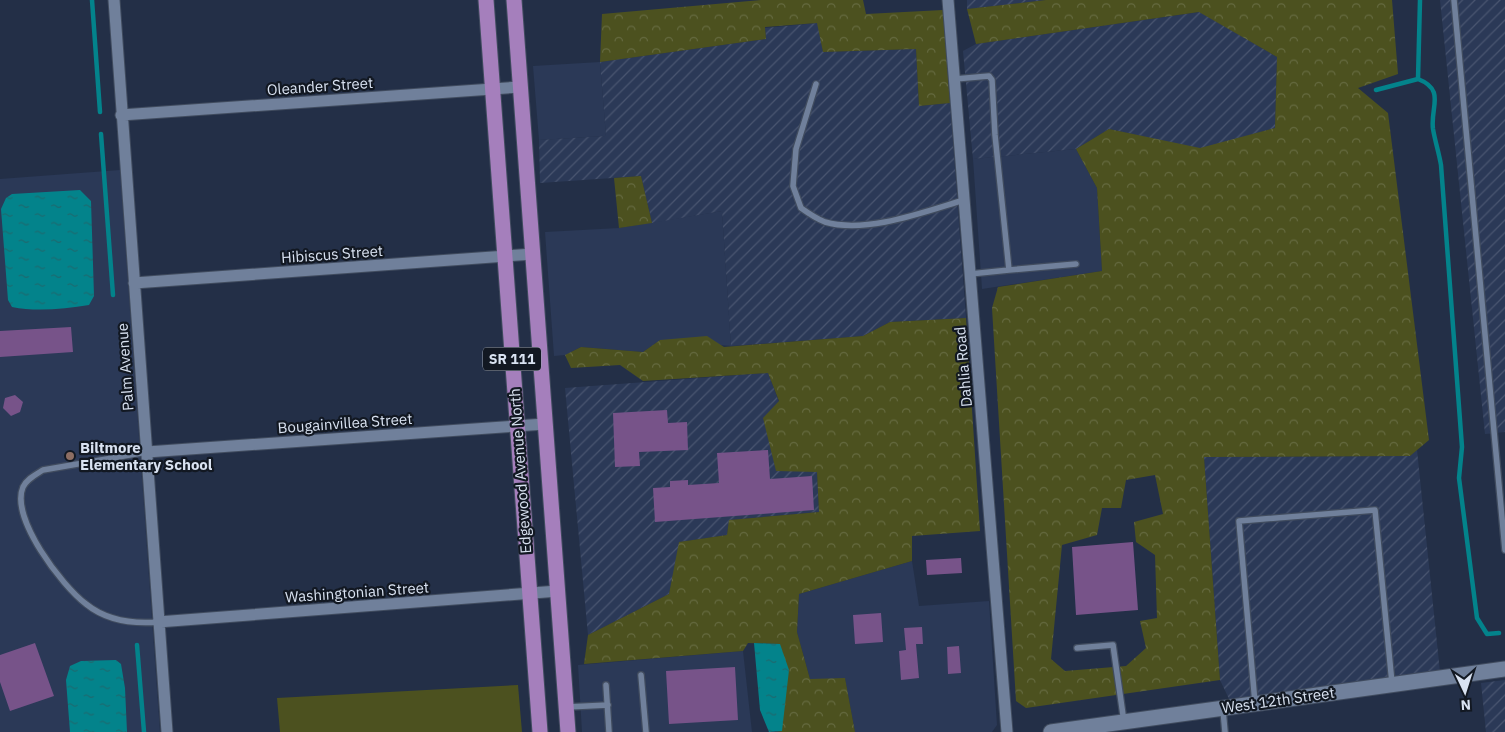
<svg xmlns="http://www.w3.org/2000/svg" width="1505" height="732" font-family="'IBM Plex Sans',sans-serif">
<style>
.built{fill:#2b3957}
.industrial{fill:url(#industrial-furrows)}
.green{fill:#4c511f}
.forest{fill:url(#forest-crowns);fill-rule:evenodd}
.water{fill:url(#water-ripples)}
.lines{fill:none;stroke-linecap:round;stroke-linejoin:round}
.stream{stroke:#03838b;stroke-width:4.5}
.building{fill:#775389}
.lane-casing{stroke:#414c5f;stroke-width:8}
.street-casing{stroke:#414c5f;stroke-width:13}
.secondary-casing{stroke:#414c5f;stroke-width:17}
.primary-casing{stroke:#414c5f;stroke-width:17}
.lane{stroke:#70809b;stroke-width:5.5}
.street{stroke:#70809b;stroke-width:11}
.secondary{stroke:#70809b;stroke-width:15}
.primary{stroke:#a57fbc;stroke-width:15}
.education-dot{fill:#8d6e63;stroke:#121822;stroke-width:2}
.labels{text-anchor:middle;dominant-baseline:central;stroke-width:4.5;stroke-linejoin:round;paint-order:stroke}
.shield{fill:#121822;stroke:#9da5b3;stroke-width:1}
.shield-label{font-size:14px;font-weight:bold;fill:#d9e2f1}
.street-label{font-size:15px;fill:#d9e2f1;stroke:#121822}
.poi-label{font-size:15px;font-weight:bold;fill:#d9e2f1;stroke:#121822;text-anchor:start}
</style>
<defs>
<pattern id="industrial-furrows" width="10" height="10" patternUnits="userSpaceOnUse" patternTransform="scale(1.25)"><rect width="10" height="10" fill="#2b3957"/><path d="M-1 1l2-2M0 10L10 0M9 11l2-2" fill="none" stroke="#495570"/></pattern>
<pattern id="forest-crowns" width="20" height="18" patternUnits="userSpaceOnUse" patternTransform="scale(1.25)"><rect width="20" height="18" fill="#4c511f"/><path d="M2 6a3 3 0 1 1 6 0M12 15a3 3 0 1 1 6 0" fill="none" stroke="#656a40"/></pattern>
<pattern id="water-ripples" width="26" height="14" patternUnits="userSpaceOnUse" patternTransform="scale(1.25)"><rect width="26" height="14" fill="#03838b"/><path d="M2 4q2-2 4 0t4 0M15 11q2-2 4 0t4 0" fill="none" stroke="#1c6a70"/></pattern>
</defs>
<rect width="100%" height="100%" fill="#232f47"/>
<path class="built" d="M 600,62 L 606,136 L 539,140 L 533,66 Z
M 1076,149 L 1097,188 L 1102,271 L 982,289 L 973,159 Z
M 120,170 L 160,732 L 0,732 L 0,179 Z
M 722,211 L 731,346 L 660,340 L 643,352 L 581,347 L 565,355 L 554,356 L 545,232 L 619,228 Z
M 912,561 L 919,606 L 989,601 L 997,725 L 992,732 L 855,732 L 845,679 L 810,679 L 797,632 L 799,594 Z
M 743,651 L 752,732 L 582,732 L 578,665 Z"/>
<path class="industrial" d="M 967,0 L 1046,0 L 967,9 Z
M 1440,0 L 1505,0 L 1505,432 L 1485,434 Z
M 1200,12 L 1277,57 L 1275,128 L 1200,149 L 1109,129 L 1076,149 L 973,159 L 963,51 L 976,44 Z
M 818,23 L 823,52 L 916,49 L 919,106 L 950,103 L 966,318 L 890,322 L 863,336 L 731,346 L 722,211 L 652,223 L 641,176 L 540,183 L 539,140 L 606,136 L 600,62 L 766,39 L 765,28 Z
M 768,373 L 779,402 L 817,472 L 819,512 L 729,520 L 727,535 L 680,542 L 669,594 L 588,635 L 565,388 Z
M 1417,450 L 1440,672 L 1230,701 L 1220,680 L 1204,457 L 1410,456 Z
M 1505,680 L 1505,732 L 1486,732 L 1481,683 Z"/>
<path class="green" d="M 518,685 L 522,732 L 280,732 L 277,698 Z"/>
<path class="forest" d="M 761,0 L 863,0 L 866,14 L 943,10 L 950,103 L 919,106 L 916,49 L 823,52 L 817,23 L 765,27 L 766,39 L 600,62 L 602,14 Z
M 1046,0 L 1392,0 L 1398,74 L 1358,88 L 1388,113 L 1429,440 L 1410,456 L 1204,457 L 1220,680 L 1026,708 L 1016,701 L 992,308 L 998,287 L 1102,271 L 1097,188 L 1076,149 L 1109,129 L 1200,148 L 1275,128 L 1277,57 L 1199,12 L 976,44 L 967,9 ZM 1155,475 L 1163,514 L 1134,522 L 1136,542 L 1155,555 L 1157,618 L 1140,621 L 1146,648 L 1126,666 L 1065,671 L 1051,659 L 1062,545 L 1097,535 L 1102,508 L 1121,508 L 1126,480 Z
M 641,176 L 652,223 L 619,228 L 614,178 Z
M 966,318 L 980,531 L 912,536 L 912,561 L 799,594 L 797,632 L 810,679 L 845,678 L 855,732 L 776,732 L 782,731 L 780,644 L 748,643 L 743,651 L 584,664 L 588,635 L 669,594 L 679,542 L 727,535 L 729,520 L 819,512 L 817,472 L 776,471 L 763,418 L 779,401 L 768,373 L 643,381 L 620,365 L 571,368 L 565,355 L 581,347 L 643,352 L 660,340 L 707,336 L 724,347 L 863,336 L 890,322 Z"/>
<path class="water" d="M 80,190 L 91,201 L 94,296 L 89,305 C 64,309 36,312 12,307 L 8,300 L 1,209 L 6,198 L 12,194 Z
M 754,643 L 780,644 L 789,670 L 782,731 L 769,732 L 760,710 Z
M 116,660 L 121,664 L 125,688 L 127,732 L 70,732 L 66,680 L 70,666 L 81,661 Z"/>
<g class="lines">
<path class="stream" d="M 92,0 L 100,112
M 1420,0 L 1418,79 C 1446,90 1430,107 1433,129 C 1435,141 1439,153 1441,165 L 1462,447 L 1459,478 L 1477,618 L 1487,634 L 1499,633
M 1376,90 L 1418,79
M 101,134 L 113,295
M 137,645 L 144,732"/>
</g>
<path class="building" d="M 71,327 L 73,352 L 0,357 L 0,331 Z
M 15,395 L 23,402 L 20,412 L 11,416 L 3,408 L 5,398 Z
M 667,410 L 668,423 L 687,422 L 688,450 L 639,452 L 640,466 L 615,467 L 613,413 Z
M 768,450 L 770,479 L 812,476 L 814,510 L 655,522 L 653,488 L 670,487 L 670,481 L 688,480 L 688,485 L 719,483 L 717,453 Z
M 1133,542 L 1138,610 L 1076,615 L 1072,547 Z
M 961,558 L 962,573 L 927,575 L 926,560 Z
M 881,613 L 883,642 L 855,644 L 853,615 Z
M 922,627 L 923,644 L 916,644 L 919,678 L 901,680 L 899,651 L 906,650 L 904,628 Z
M 35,643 L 54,696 L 10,711 L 0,682 L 0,655 Z
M 959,646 L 961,673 L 948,674 L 947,647 Z
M 735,667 L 738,720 L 669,724 L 666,671 Z"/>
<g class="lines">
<g class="lane-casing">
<path id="lane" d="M 1454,0 L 1505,550
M 955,79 L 989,76 L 992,80 L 995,135 L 1009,270 L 970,274
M 816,84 L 796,149 L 793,186 L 801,208 C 808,213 817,219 825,222 C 866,234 924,212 964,200
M 1009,270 L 1076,264
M 147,452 L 43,470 C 35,475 27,479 23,487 C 10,518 62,586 86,604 C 107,621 133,624 158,622
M 1077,648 L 1113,645 L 1124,722
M 641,675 L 646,732
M 606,685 L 609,732
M 1255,703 L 1239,521 L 1375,510 L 1392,683
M 567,707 L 608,705
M 1223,710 L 1225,732"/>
</g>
<g class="street-casing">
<path id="street" d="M 114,0 L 167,732
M 948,0 L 1007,732
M 121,115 L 520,87
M 134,283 L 533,254
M 147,452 L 545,424
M 158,622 L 558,591"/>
</g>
<g class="secondary-casing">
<path id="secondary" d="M 1051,732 L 1505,669"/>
</g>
<g class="primary-casing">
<path id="primary" d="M 486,0 L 540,732
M 514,0 L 568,732"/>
</g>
<use href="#lane" class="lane"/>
<use href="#street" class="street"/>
<use href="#secondary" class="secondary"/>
<use href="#primary" class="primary"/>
</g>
<circle class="education-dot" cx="70" cy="456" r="5"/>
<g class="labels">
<rect class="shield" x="483" y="347.5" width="58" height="23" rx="4"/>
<g class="shield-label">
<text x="512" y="359">SR 111</text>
</g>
<g class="street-label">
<text transform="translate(320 86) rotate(-4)">Oleander Street</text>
<text transform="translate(332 254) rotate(-4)">Hibiscus Street</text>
<text transform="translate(125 367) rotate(-94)">Palm Avenue</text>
<text transform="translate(963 367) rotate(-95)">Dahlia Road</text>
<text transform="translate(345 423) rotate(-4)">Bougainvillea Street</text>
<text transform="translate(520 471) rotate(-94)">Edgewood Avenue North</text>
<text transform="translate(357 592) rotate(-4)">Washingtonian Street</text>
<text transform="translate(1278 700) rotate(-8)">West 12th Street</text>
</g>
<g class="poi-label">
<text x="80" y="447">Biltmore<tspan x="80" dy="17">Elementary School</tspan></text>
</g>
</g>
<g transform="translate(1465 692) rotate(176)" stroke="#121822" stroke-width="4" paint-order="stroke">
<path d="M0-4L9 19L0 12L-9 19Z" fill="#d9e2f1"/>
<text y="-8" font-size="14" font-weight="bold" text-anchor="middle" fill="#d9e2f1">N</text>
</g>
</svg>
